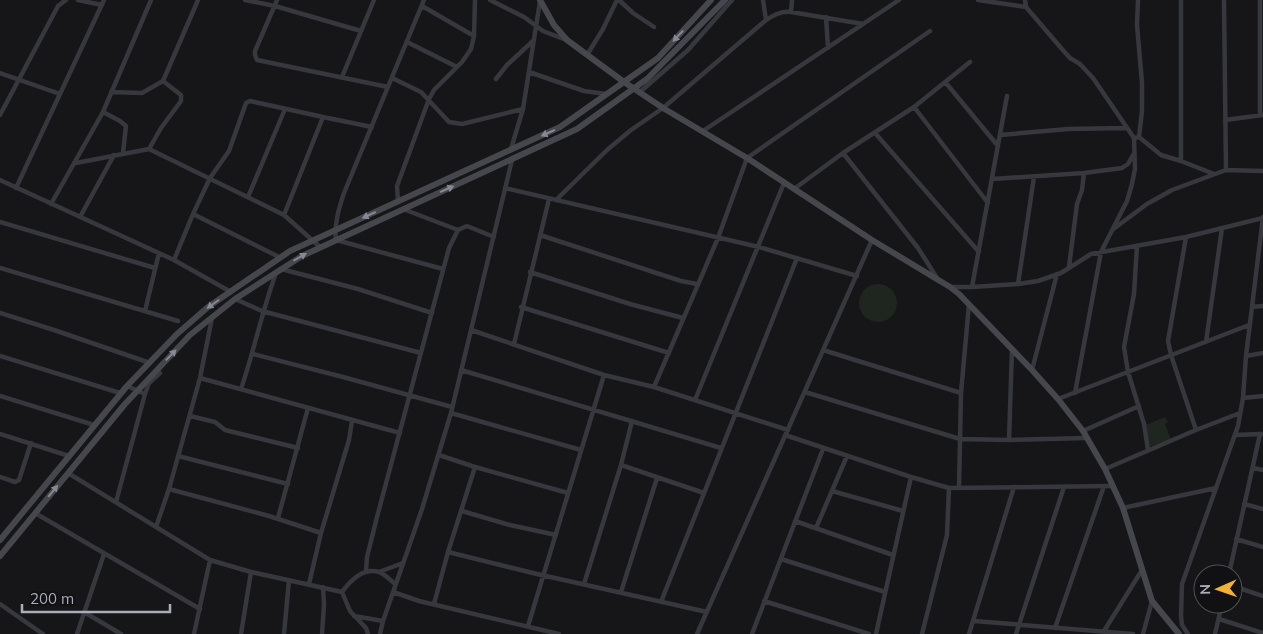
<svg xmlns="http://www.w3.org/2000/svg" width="1263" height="634" font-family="Mulish,sans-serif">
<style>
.green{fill:#1e261f}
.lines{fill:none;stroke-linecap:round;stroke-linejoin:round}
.street{stroke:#37383d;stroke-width:4.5}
.secondary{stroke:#45474d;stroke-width:6}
.oneway{fill:#858993}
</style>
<rect width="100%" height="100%" fill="#161618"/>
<path class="green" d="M859 303a19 19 0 1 1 38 0a19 19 0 1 1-38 0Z
M 1165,417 L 1168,422 L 1165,424 L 1171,440 L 1148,447 L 1146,425 Z"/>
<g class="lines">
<path class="street" d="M 78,0 L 102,5
M 245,0 L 275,6 L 361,31
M 277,0 L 255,51 L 255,55 L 257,60 L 388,87
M 424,0 L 344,193 C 339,208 334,224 336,240 L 443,269
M 490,0 L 524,17 L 543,31 L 566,40
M 619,0 L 633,13 L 654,27
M 763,0 L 766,20
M 978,0 L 1026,7
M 1025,0 L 1026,7 L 1061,48 L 1070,58 L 1080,64 L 1093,78 L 1134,138 L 1139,137 L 1161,155 L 1181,161 L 1214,174
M 1138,0 L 1137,25 L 1142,83 L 1142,111 L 1139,137
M 1181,0 L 1181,161
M 1260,0 L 1260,115
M 422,6 L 474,36
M 791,12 L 792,0
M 826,17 L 828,48
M 407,42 L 457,67
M 587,55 L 603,29 L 617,0
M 529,72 L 584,91 L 606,94
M 0,73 L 60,94
M 342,77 L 374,0
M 392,78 L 421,92 L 449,122 L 462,124 L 523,109
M 496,79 L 507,65 L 534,40
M 946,83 L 998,146
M 111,92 L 142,93 L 163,81 L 198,0
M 640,92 L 688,50 L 732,0
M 914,107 L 988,203
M 103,112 L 120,121 L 126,126 L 123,153
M 0,115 L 58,6 L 66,0
M 1225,120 L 1263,115
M 703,131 L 899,0
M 875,133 L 979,252
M 1000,135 L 1068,129 L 1126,128
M 149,149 L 161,128 L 181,101 L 181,95 L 163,81
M 511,149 L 523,109 L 540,1
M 843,153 L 918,248 L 937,278
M 76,163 L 149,149 L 284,215 L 320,247
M 1226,170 L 1263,171
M 992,179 L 1084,173 L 1122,168 L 1128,164 L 1133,155
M 0,180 L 174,260 L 231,292
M 16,188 L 104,0
M 505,188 L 759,247 L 857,276
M 794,189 L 843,153 L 914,107 L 970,62
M 248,197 L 285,109
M 556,200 L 607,150 L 631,130 L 663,108 L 766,20 C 774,15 781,11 791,12 L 863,24
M 398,201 L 397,186 L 429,99 L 434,90 L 462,62 L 471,49 L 474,36 L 475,0
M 51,204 L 103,112 L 151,0
M 403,209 L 458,230
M 193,214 L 281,258
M 284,215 L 323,117 L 372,127
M 80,217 L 114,155
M 0,222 L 155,268
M 1112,230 L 1147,204 L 1172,190 L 1226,170 L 1224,0
M 540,235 L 681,281 L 697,284
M 1186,237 L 1168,341 L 1171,355 L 1196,430
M 1137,246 L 1134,294 L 1124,347 L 1128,372 L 1144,424 L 1148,450
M 174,260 L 193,214 L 210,178 L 229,151 L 246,103 L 250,101 L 323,117
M 1069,267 L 1077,204 L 1082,190 L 1084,173
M 0,268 L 178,321
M 281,269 L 358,289 L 432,313
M 530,272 L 630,304 L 683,318
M 1018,284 L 1034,177
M 950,287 L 972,287 L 1018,284 L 1038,281 L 1061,273 L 1091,254 L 1186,237 L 1263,218
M 972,287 L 1007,96
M 235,299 L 262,311 L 421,353
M 521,307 L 669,353
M 1252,307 L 1263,306
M 145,311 L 159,253
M 0,313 L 54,330 L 150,363
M 471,330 L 604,375 L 654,387 L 788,430
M 1206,342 L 1222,228
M 514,344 L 549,199
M 823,350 L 961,393
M 253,354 L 343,377 L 452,407
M 0,356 L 120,393
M 1246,356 L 1263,353
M 461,370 L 721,448
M 1032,370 L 1057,274
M 200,378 L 400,433
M 127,386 L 145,394 L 149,383 L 160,373
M 654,387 L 718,238 L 747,158 L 930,31
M 241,389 C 254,351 262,311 276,273
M 805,392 L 960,439 L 1009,440 L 1086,438
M 1075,393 L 1101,252 L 1127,201 L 1132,184 L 1135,169 L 1134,138
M 0,396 L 94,425
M 1243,398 L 1263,396
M 1058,399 L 1249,325
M 695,400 L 784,183
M 451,413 L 581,450
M 190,416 L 215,422 L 225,430 L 298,448
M 1083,431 L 1139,406
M 0,434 L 69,456
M 785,435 L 911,477 L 949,488 L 1113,486
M 1235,435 L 1261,434
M 1009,440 L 1012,349
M 439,455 L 475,467 L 568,493
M 178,456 L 288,484
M 621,465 L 704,493
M 1253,468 L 1263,470
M 1105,469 L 1196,430 L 1240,413
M 68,473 L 210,560 L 251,572 L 342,592
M 0,477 L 15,482 L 19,480 L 31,443
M 959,488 L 961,393 L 969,304
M 169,489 L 269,516 L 321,533
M 832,491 L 903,511
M 116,502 L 145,394
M 1244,504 L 1263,509
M 1123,508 L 1216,488
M 462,511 L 510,525 L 556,535
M 35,513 L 200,609
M 278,518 L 308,408
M 795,521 L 893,555
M 156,527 L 169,489 L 200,378 L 212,318
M 816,528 L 847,456
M 1236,539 L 1263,547
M 448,552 L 537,574 L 707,612
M 781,559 L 885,592
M 366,571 L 367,557 L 377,517 L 449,248 L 458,230 L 467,226 L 494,237
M 379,572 L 403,563
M 1229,574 L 1260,434
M 309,584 L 321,533 L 349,440 L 352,421
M 584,584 L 621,465 L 632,421
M 1233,586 L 1263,596
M 393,592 L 419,601 L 559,634
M 621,592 L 657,478
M 764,601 L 869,634
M 661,602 L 797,258
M 0,604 L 43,634
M 434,604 L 448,552 L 475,467
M 84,612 L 121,634
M 354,616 L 383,621
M 1219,619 L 1263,633
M 974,621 L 1133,634
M 528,626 L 604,375
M 1055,628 L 1104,486
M 1104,631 L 1142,570
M 77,634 L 104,554
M 194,634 L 210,560
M 241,634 L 251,572
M 284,634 L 289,580
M 322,634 L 324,605 L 323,587
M 368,634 L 366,628 L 350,611 L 342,592 C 350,581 363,567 379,572 C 385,574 390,580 395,584
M 380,634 L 383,621 L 422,509 L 451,413 L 512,160
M 697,634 L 872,240
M 752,634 L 823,449
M 876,634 L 911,477
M 922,634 L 947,535 L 949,488
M 969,634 L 1014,487
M 1016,634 L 1064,487
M 1143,634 L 1152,601
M 1188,634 L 1182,625 L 1181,616 L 1182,584 L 1238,426 L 1243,398 L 1246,356 L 1263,217
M 1215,634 L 1222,604"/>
<path class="secondary" d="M 540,0 L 554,25 L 567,40 L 624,82 L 663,108 L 747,158 L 872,240 L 950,287 L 959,294 L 1032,370 L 1058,399 L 1083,431 L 1105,469 L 1123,508 L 1152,601 L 1179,634
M 0,540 L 127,386 L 177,334 L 208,307 L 290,251 L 560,127 L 658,58 L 711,0
M 0,556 L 125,404 L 190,335 L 235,299 L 302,256 L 577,129 L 647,79 L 725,0"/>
</g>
<defs><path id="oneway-solid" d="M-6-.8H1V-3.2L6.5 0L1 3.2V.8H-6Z" transform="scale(1.25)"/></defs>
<g class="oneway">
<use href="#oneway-solid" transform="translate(678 36) rotate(133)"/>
<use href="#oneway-solid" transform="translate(548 133) rotate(156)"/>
<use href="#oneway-solid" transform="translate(447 189) rotate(-24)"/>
<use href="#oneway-solid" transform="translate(369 215) rotate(155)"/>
<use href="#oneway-solid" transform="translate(300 257) rotate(-30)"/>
<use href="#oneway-solid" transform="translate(213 304) rotate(145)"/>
<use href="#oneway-solid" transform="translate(171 355) rotate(-46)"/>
<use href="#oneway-solid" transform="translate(53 491) rotate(-51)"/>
</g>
<g transform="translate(1218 589) rotate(268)"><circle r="24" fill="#111113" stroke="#4d4f55"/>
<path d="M0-4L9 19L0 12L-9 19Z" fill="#f2b134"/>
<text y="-8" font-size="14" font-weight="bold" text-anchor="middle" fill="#a8adb8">N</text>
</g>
<path d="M22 604v8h148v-8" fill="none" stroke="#a8adb8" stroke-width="2.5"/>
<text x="30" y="604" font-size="15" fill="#a8adb8" stroke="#111113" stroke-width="4" paint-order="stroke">200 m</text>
</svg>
